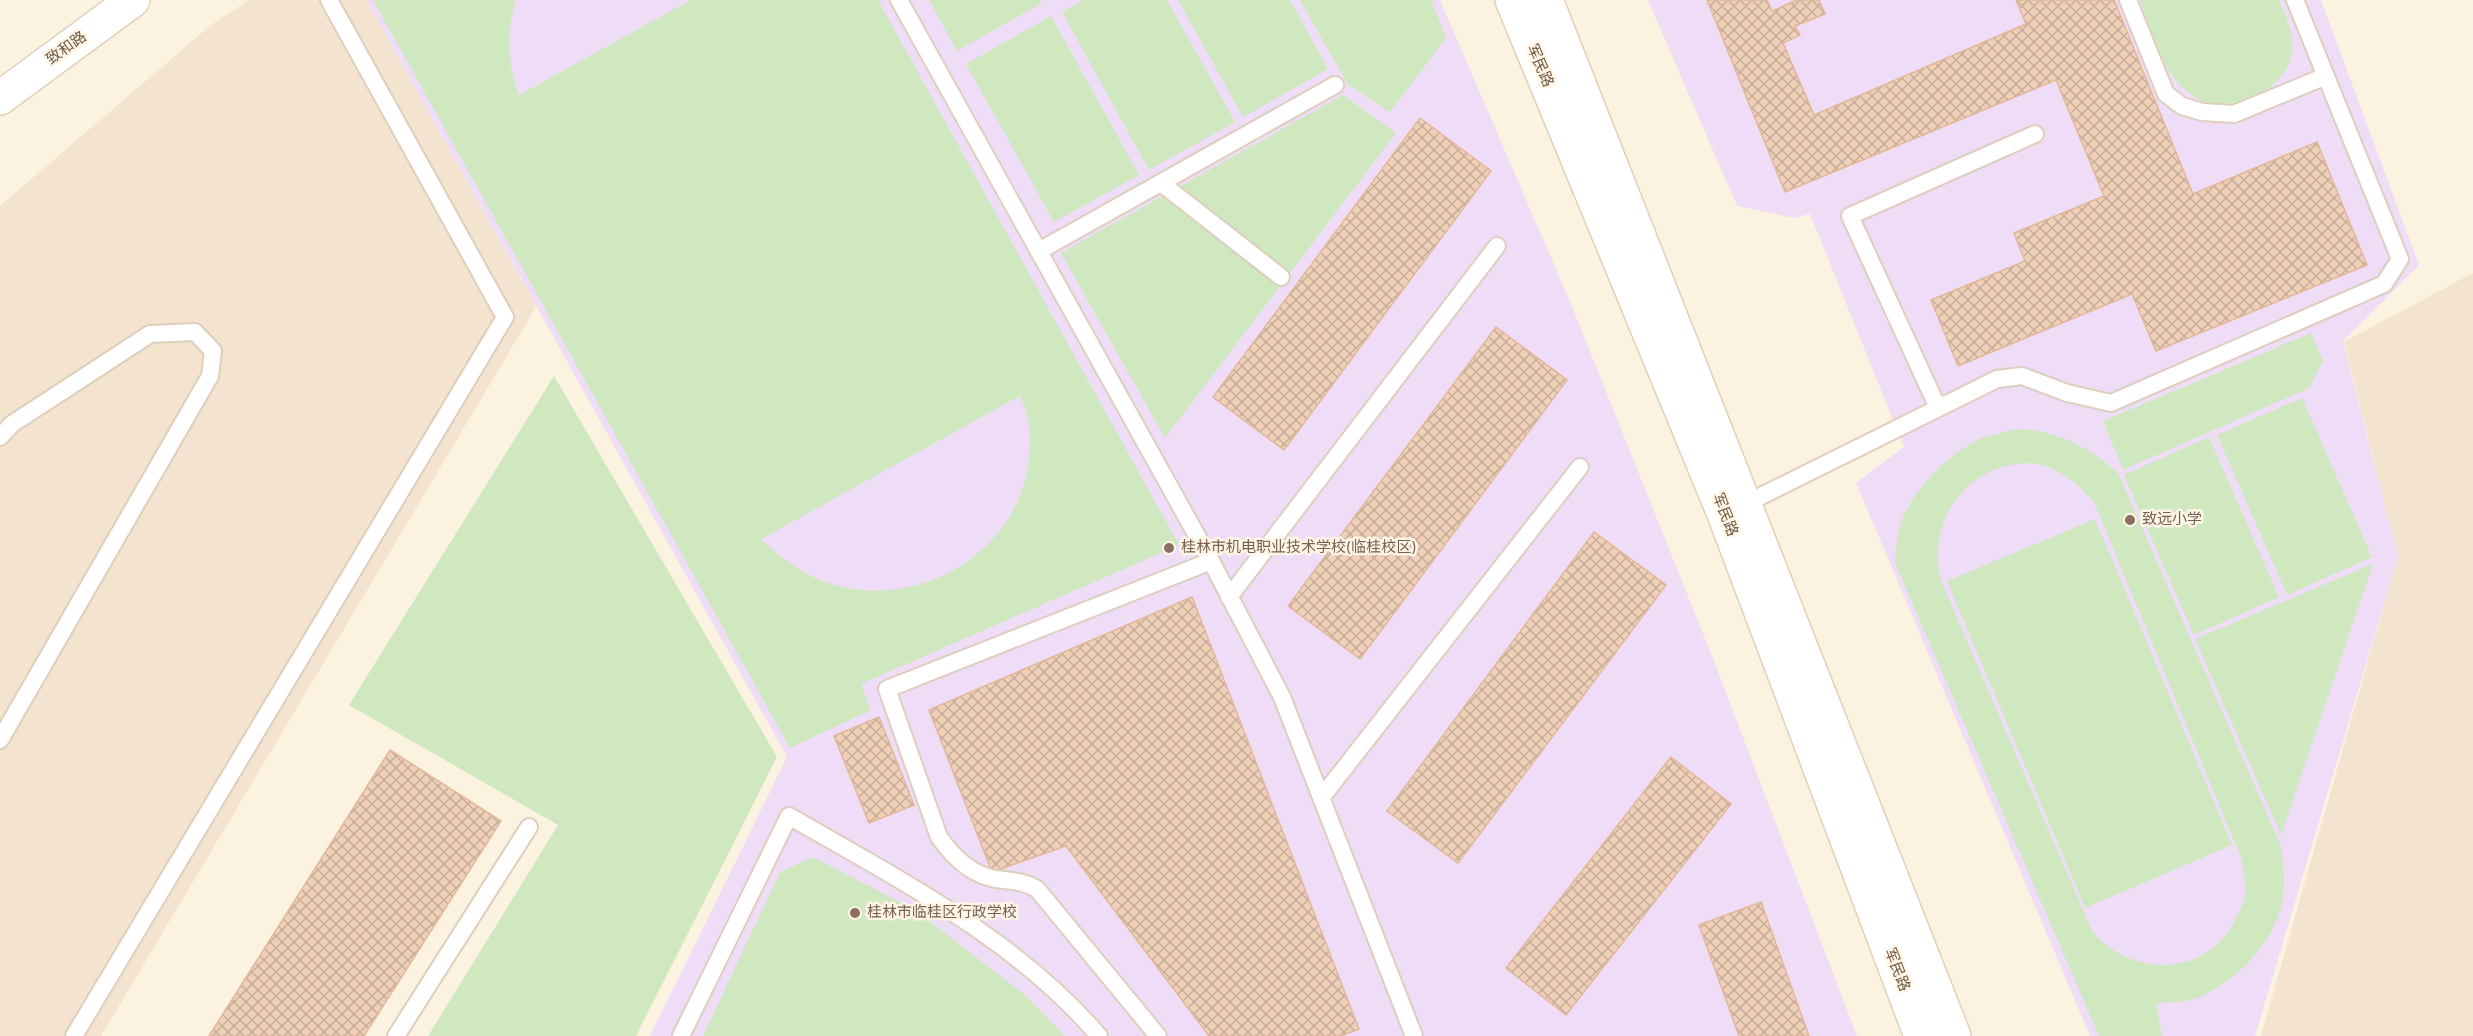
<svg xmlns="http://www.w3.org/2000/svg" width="2473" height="1036" font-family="Overpass,'Noto Sans SC',sans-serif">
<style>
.residential{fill:#f3e3cf}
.education{fill:#efddf7}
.green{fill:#cfe8c0;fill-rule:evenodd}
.building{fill:url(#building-cross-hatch);stroke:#e2b799;stroke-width:1.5}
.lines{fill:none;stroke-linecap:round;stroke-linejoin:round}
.lane-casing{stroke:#dfcebd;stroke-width:20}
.secondary-casing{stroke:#e4cfbb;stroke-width:36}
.lane{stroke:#fff;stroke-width:16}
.secondary{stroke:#fff;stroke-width:33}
.education-dot{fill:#8d6e63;stroke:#fff6e6;stroke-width:2}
.labels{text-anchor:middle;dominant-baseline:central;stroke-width:5;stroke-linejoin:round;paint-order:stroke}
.street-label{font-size:15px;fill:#715848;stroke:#fff6e6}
.education-label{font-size:15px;fill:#785e54;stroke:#fff6e6;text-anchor:start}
</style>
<defs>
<pattern id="building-cross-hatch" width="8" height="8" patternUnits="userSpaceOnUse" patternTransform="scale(1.5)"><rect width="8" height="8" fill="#f0d0b9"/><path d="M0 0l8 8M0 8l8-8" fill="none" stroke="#c7ac98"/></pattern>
</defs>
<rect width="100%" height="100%" fill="#fbf2e0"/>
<path class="residential" d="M 249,0 L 366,0 L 536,307 L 101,1036 L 0,1036 L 0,206 L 211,25 Z
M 2473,273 L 2473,1036 L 2261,1036 L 2398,556 L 2344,342 Z"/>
<path class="education" d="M 366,0 L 1440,0 L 1571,304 L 1712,656 L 1857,1036 L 650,1036 L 787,757 Z
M 1648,0 L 2321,0 L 2419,265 L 2343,341 L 2398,557 L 2255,1036 L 2090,1036 L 1856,483 L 1904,447 L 1810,214 L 1794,218 L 1737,206 Z"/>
<path class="green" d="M 373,0 L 516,0 C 506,32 507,64 519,95 L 691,0 L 878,0 L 1179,545 L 861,684 L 871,710 L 790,748 ZM 1020,396 C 1033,422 1032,451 1025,480 C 1003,564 907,611 825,582 C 802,574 779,556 761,539 Z
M 929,0 L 1040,0 L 1042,3 L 957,51 Z
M 1083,0 L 1167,0 L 1235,122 L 1149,170 L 1062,12 Z
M 1178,0 L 1290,0 L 1328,69 L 1243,117 Z
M 1300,0 L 1431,0 L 1446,38 L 1390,112 L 1348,85 Z
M 2140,0 L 2279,0 C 2287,19 2296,36 2291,57 C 2285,86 2245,105 2218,105 C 2205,105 2191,95 2182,87 C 2162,69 2150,25 2140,0 Z
M 1051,16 L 1139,175 L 1054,222 L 966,64 Z
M 1343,95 L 1396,133 L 1165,438 L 1061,253 Z
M 2311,333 L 2323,361 L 2309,388 L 2123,470 L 2103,421 Z
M 554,376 L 777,757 L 636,1036 L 428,1036 L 558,825 L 349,705 Z
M 2302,398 L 2372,557 L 2287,595 L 2217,435 Z
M 2016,429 C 2056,430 2089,447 2118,473 L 2281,846 C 2284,868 2287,892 2279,914 C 2267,950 2232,984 2197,998 C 2185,1003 2169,1002 2156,1003 L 2162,1036 L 2099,1036 L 1895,563 C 1896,547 1897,532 1903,517 C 1917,486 1949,453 1980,439 C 1992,434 2005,432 2016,429 ZM 2031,463 C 2058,466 2076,483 2094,502 L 2242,860 C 2243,871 2246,885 2245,896 C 2243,905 2238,914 2234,922 C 2205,978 2130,977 2092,931 L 1941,581 C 1929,534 1951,485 1999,468 C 2009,464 2020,464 2031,463 Z
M 2209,437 L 2279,597 L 2194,635 L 2124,475 Z
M 2095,519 L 2232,845 L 2085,908 L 1947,581 Z
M 2373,564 L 2281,835 L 2195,639 Z
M 813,857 L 915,910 L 1025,995 L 1065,1036 L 703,1036 L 780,872 Z"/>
<path class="building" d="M 1707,0 L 1767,0 L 1772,11 L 1797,0 L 1819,0 L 1825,14 L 1795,26 L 1800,35 L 1783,43 L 1814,115 L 2026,24 L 2016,0 L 2114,0 L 2193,194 L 2317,142 L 2367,265 L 2156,351 L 2132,294 L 1958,366 L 1931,300 L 2025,261 L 2014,233 L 2104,196 L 2056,80 L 1785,192 Z
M 1420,118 L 1491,171 L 1284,450 L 1213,397 Z
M 1496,327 L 1567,380 L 1360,659 L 1288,606 Z
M 1594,532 L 1666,585 L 1458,863 L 1387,811 Z
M 1192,597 L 1359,1029 L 1341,1036 L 1209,1036 L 1066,846 L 992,872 L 929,710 Z
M 879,717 L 914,805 L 869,823 L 834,736 Z
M 390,750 L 501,821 L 364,1036 L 209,1036 Z
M 1671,757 L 1731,804 L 1566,1015 L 1506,968 Z
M 1761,902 L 1809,1036 L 1739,1036 L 1699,925 Z"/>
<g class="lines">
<g class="lane-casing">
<path id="lane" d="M 899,0 L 1211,561 L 1282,697 L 1414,1036
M 2128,0 L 2166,94 L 2182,106 L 2202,112 L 2234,114 L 2326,76
M 1161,183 L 1281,277
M 1039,251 L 1335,85
M 1938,408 L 1850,216 L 2035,134
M 0,437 L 12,424 L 150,334 L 195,332 L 213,351 L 210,376 L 0,740
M 1741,506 L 1997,379 L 2022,376 L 2067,393 L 2111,403 L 2384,284 L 2400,259 L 2295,0
M 1229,597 L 1497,246
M 1321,798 L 1580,467
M 74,1036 L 505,317 L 329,0
M 396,1036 L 529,827
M 681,1036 L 789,816 C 899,880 1015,938 1099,1036
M 1158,1036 L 1037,889 C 1024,881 1010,881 996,879 C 972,875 953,857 939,837 L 887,689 L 1211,561"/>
</g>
<g class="secondary-casing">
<path id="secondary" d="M 1512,0 L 1724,514 L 1921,1036
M 1546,0 L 1954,1036
M 0,98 L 133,0"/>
</g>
<use href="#lane" class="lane"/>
<use href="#secondary" class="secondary"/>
</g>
<g class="education-dot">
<circle cx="2130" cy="520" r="6"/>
<circle cx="1169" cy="548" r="6"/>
<circle cx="855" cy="913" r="6"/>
</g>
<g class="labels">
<g class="street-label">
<text transform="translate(67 49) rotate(-36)">致和路</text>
<text transform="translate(1539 66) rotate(67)">军民路</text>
<text transform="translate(1724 515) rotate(69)">军民路</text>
<text transform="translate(1896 970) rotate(69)">军民路</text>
</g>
<g class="education-label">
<text x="2142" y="520">致远小学</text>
<text x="1181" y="548">桂林市机电职业技术学校(临桂校区)</text>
<text x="867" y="913">桂林市临桂区行政学校</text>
</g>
</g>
</svg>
